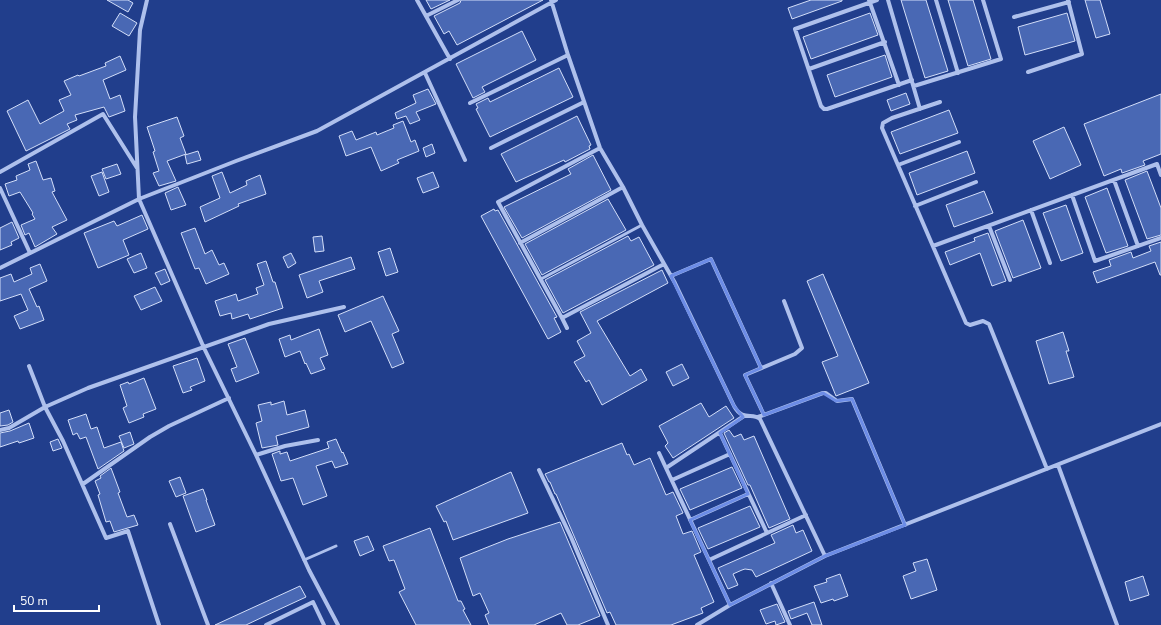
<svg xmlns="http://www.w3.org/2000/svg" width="1161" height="625" font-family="'Nunito Sans',sans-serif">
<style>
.building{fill:#4968b4;stroke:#d3def9}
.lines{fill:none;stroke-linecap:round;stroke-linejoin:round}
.service{stroke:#aec0ec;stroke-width:3}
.minor{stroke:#aec0ec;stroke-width:4}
.marked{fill:none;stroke:#6c8ce6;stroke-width:3;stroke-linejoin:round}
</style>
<rect width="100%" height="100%" fill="#213e8c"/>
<path class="building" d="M 107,0 L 128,0 L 133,3 L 128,12 Z
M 426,0 L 450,0 L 431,9 Z
M 461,0 L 543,0 L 457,45 L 449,31 L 444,34 L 434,16 L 460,3 Z
M 811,0 L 842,0 L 842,1 L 792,19 L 788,8 Z
M 901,0 L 926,0 L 948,71 L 925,78 Z
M 948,0 L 973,0 L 991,59 L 968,66 Z
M 1085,0 L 1100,0 L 1110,34 L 1096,38 Z
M 120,13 L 137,23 L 129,36 L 112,26 Z
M 870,13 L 878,35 L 811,59 L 803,37 Z
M 1067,13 L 1075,41 L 1025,55 L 1018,27 Z
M 522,31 L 536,60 L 482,87 L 485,92 L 473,98 L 456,64 Z
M 885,55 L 892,77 L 835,97 L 827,75 Z
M 120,56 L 126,70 L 103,80 L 110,99 L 120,95 L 125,111 L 109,117 L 104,107 L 75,115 L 77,120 L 67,124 L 70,129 L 26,151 L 7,111 L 28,100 L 40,124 L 64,111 L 59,100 L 71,95 L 64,81 L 78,75 L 79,76 L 106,66 L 105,63 Z
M 559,68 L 573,97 L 490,137 L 476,109 L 478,108 L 476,104 L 488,98 L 490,102 Z
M 428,89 L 436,104 L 416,112 L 420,120 L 410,124 L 406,116 L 397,119 L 395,113 L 416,103 L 413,95 Z
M 906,93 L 910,104 L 891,111 L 887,100 Z
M 1161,94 L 1161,154 L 1143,161 L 1145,165 L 1122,173 L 1121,169 L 1104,176 L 1084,124 Z
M 949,110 L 958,133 L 900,154 L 891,132 Z
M 577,116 L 591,145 L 589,146 L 590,149 L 565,162 L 564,160 L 516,182 L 501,154 Z
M 177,117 L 184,136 L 180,138 L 186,154 L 167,161 L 176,181 L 159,186 L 153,173 L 159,171 L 153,152 L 155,151 L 147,127 Z
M 403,121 L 411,142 L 415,140 L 419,151 L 397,160 L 399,163 L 381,171 L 371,147 L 346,156 L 339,136 L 352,131 L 356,140 L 376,132 L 377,135 L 394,128 L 393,125 Z
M 1064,127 L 1081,165 L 1050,179 L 1033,141 Z
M 432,144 L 435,153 L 426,157 L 423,148 Z
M 198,151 L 201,160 L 187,164 L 185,155 Z
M 967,151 L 975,173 L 917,195 L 909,173 Z
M 593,155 L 611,190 L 522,238 L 504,207 L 571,174 L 568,169 Z
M 36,161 L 43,180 L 51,178 L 55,191 L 52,192 L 67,220 L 52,227 L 57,234 L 35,247 L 29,233 L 25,235 L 21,225 L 35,219 L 32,214 L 33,213 L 20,192 L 9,196 L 5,184 L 17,180 L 16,176 L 30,170 L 28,164 Z
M 117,164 L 121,174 L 106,179 L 102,169 Z
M 1147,171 L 1161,208 L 1161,235 L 1147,239 L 1125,180 Z
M 102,172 L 109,192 L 99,196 L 91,176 Z
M 222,172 L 230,193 L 247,185 L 246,181 L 260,175 L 266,194 L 238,204 L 239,206 L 205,222 L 200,207 L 220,198 L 212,176 Z
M 433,172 L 439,187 L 423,193 L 417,178 Z
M 178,187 L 186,205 L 171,210 L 165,193 Z
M 1107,188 L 1128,246 L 1106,253 L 1085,197 Z
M 984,191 L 993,213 L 954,227 L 946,205 Z
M 608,199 L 626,230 L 542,275 L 525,244 Z
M 1066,205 L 1083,253 L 1061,261 L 1043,213 Z
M 494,209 L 495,211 L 498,210 L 557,317 L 554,318 L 561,332 L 548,339 L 481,216 Z
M 142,215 L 148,229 L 123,240 L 129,255 L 98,268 L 84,233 L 114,221 L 117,226 Z
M 1023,220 L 1041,268 L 1013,278 L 995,231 Z
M 12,222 L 19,238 L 11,242 L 12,245 L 0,250 L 0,228 Z
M 195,228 L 205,254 L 212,250 L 219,265 L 224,263 L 229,274 L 206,284 L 199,268 L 195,269 L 181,233 Z
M 988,233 L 1006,281 L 992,286 L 980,253 L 950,265 L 945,252 L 975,241 L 974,238 Z
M 322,236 L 324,251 L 315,252 L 313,237 Z
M 628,236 L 631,241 L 639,237 L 654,265 L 563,313 L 545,280 Z
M 1161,242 L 1161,275 L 1160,275 L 1155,262 L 1097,283 L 1093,272 L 1111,266 L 1109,260 L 1131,252 L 1133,258 L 1151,251 L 1149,246 Z
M 390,248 L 398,272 L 386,276 L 378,252 Z
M 141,253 L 147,268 L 134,273 L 127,259 Z
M 291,253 L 296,263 L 288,268 L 283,257 Z
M 351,257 L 355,269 L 319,281 L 323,292 L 307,298 L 299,275 Z
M 266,261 L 273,282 L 275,282 L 283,308 L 250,319 L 248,314 L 232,319 L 231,313 L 220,316 L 215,301 L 236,294 L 238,301 L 258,294 L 256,288 L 264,285 L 257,264 Z
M 40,264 L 47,281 L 29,289 L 37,307 L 39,306 L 44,320 L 20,329 L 14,316 L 28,310 L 21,294 L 0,301 L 0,278 L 11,274 L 14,282 L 32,274 L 30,268 Z
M 165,269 L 170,281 L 161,285 L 155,273 Z
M 662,270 L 668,283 L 597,321 L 630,376 L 641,369 L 647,380 L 602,405 L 589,380 L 586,382 L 574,362 L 585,356 L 577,341 L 591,333 L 580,312 Z
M 823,274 L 869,383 L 836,396 L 822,362 L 838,356 L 807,281 Z
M 155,287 L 162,301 L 141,310 L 134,296 Z
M 383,296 L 399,331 L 392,334 L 404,363 L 392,368 L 371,321 L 345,332 L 338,315 Z
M 319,329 L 328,355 L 320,358 L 325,369 L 311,374 L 306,363 L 305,364 L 300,351 L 285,357 L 279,339 L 290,335 L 291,340 Z
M 1063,332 L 1069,351 L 1066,351 L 1074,377 L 1049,384 L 1036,341 Z
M 245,338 L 259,373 L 236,382 L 231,369 L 237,367 L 228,344 Z
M 197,358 L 205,381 L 190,387 L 192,390 L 183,393 L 173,366 Z
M 682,364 L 689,378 L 673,386 L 666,372 Z
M 144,378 L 156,409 L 143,414 L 144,417 L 129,423 L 123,408 L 127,406 L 120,385 L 128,382 L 129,384 Z
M 284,401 L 287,415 L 305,410 L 309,427 L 276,436 L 278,445 L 262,448 L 256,423 L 262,421 L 258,405 L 271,402 L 271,405 Z
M 701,403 L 709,417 L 726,406 L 734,418 L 673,458 L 665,446 L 668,443 L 659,426 Z
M 9,410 L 13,422 L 8,425 L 0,426 L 0,413 Z
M 86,414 L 91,429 L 97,427 L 104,448 L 121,442 L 124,451 L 98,469 L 86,437 L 80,439 L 77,433 L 73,435 L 68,420 Z
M 29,423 L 34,438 L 19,443 L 18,441 L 0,447 L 0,433 L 10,431 Z
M 729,430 L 734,437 L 741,434 L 744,440 L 754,436 L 790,519 L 769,528 L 750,485 L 748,485 L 724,433 Z
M 130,432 L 134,444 L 124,448 L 119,436 Z
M 58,439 L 62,448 L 53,451 L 50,442 Z
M 336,439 L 342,453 L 343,452 L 348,464 L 335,468 L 332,461 L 316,466 L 327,496 L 303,505 L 293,478 L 281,481 L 272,454 L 280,451 L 280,454 L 287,452 L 290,461 L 329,448 L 327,442 Z
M 622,443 L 627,455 L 629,454 L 634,465 L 650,458 L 666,495 L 673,492 L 683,513 L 676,516 L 683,534 L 692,531 L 701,552 L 694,555 L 714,602 L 701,608 L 703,613 L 671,625 L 616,625 L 610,612 L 607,613 L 556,494 L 555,494 L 550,482 L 549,482 L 545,474 Z
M 732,467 L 742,488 L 690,510 L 680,489 Z
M 111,468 L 120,492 L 118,493 L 127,517 L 134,515 L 138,525 L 114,532 L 110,521 L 106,522 L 98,495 L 100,494 L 95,481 L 101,478 L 100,476 Z
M 511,472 L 528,513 L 453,540 L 446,521 L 444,522 L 436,506 Z
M 180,477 L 186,493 L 176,497 L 169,481 Z
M 203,489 L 207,500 L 206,500 L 215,525 L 196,532 L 183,496 Z
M 750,506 L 760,527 L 708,549 L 698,528 Z
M 560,522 L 600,616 L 578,625 L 567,625 L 561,613 L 534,625 L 489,625 L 485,615 L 489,613 L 480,593 L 473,596 L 460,558 L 508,539 Z
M 793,525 L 796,533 L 803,530 L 812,551 L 756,577 L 752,570 L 745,569 L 742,570 L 733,574 L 738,585 L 728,589 L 718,568 L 775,543 L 771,535 Z
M 430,528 L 458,601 L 461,601 L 465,609 L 463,610 L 471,625 L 416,625 L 399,592 L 405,589 L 394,560 L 389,561 L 383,546 Z
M 368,536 L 374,550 L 360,556 L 354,541 Z
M 927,559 L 937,590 L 911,599 L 903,576 L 916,571 L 913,563 Z
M 840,574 L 848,596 L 834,601 L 833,599 L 821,603 L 814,586 L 827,582 L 826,579 Z
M 1143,576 L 1149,595 L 1130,601 L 1125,582 Z
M 300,586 L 306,597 L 265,616 L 246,625 L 215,625 Z
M 814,602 L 822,625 L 812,625 L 807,613 L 791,619 L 788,611 Z
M 777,604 L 785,622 L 776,625 L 775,621 L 766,624 L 760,610 Z"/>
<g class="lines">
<path class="service" d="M 541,279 L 642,225
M 304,560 L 336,546"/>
<path class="minor" d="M 147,0 L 140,30 L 135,117 L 139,199 L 204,348 L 256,455 L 309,570 L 338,625
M 417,0 L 450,59
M 551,0 L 568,55 L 600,148 L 623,187 L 642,225 L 675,283 L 734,406 C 743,422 752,412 760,419 L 825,556
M 869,0 L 899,85
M 877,0 L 795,29 L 821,106 L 824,109 L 827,109 L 912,80
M 888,0 L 920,109
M 936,0 L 958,73
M 426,16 L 458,0
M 1014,17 L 1069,2
M 809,69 L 885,42
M 1028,72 L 1082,54 L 1068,0
M 425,73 L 465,160
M 914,86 L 1001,59 L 983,0
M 940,102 L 892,118 L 883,123 L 882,128 L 966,323 L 970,325 L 983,321 L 989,324 L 1047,469
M 470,103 L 568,55
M 491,148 L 584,102
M 600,148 L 498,202 L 562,318 L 664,264
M 898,165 L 959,142
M 0,172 L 103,114 L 137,168
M 1114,180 L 1138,246
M 0,188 L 30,253
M 1072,195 L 1095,261 L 1161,238
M 915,206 L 976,182
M 1031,210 L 1050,263
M 989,226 L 1010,280
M 520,243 L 623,187
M 933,246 L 1157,164 L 1161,175
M 0,268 L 139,199 L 236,161 L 317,131 L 556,0
M 671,276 L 711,259 L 761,368
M 562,318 L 567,328
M 29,366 L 45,407 L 63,441 L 106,538 L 128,531 L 159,625
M 764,415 L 745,375 L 795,354 L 802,348 L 784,301
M 758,417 L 823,393 L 826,393 L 837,401 L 852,399 L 905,525
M 0,430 L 9,428 L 45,407 L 88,388 L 269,324 L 344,307
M 720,433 L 767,533
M 659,453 L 730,605
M 256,455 L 285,446 L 318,440
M 1058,465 L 1117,625
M 666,468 L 744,416
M 539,470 L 571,537 L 608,625
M 672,480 L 730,454
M 83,484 L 150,437 L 169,426 L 229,398
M 690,520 L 748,494
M 170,524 L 208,625
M 709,560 L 806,515
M 771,583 L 790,625
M 266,625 L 313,602 L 324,625
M 697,625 L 730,605 L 825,556 L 1161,424"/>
</g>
<path class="marked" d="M 711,259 L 761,368 L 745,375 L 764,415 L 823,393 L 836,401 L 852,399 L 905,525 L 825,556 L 730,605 L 690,520 L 748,494 L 720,433 L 743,417 L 734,406 L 671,276 Z"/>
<path d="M14 605v6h85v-6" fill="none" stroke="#ffffff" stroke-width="2"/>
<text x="20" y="605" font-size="12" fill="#ffffff" stroke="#213e8c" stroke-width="3" paint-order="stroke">50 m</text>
</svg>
